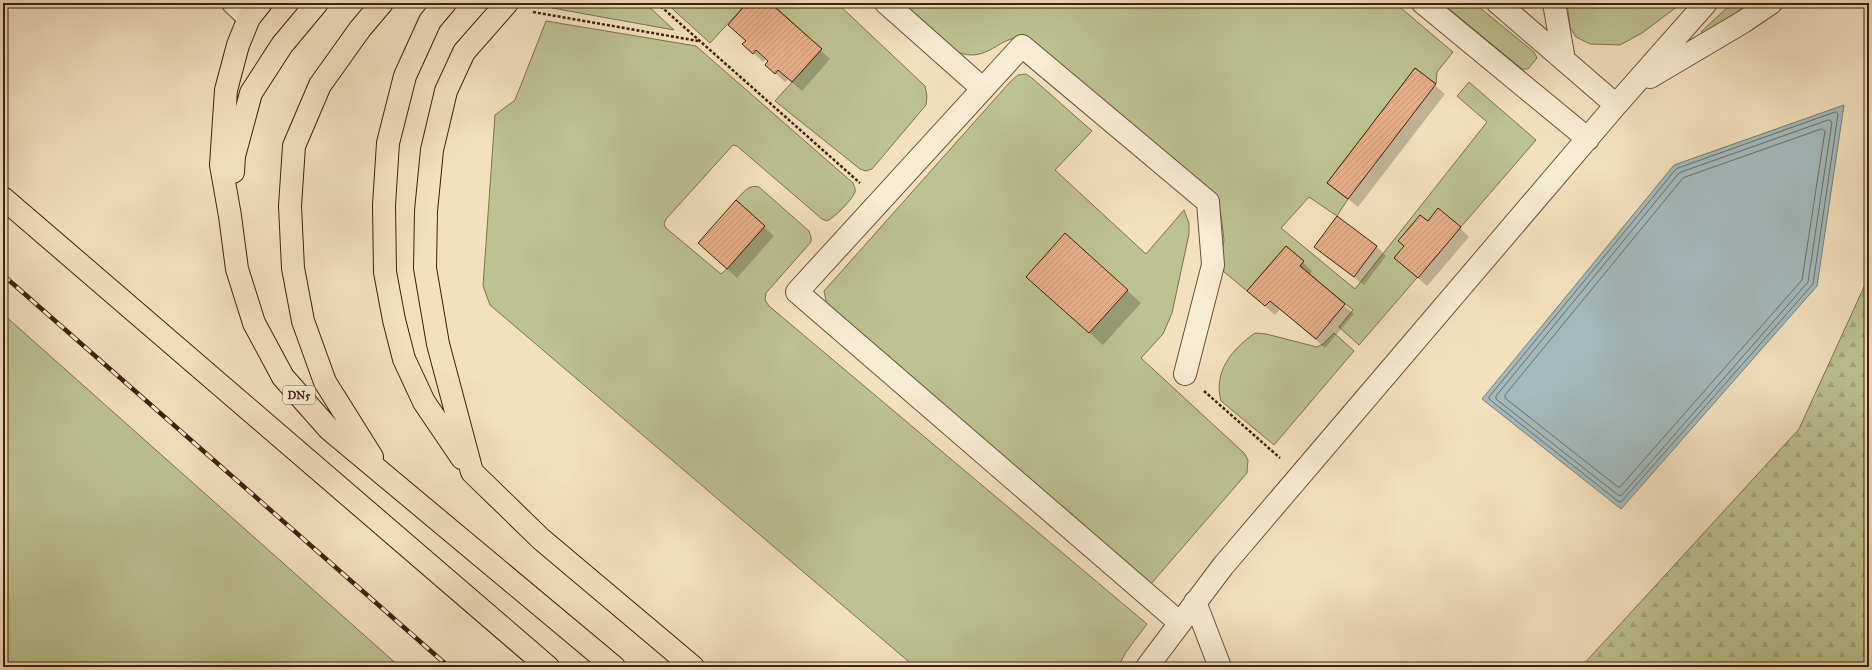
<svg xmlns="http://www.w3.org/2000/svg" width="1872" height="670" font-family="'IM FELL Great Primer',serif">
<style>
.green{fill:#bcc290;stroke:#7d724e}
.forest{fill:url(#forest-firs);stroke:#7d724e}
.water{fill:#a2babd;stroke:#7a7d76}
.shadow{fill:#0003}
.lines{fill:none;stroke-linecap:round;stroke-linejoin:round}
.shore{stroke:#706e64;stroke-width:1}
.building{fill:url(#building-hatch);stroke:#3e210c}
.minor-casing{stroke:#6b5138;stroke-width:24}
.highway-casing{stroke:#3e210c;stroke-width:24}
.path{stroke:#3e210c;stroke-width:2.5;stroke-dasharray:3 2;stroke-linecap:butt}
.minor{stroke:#f7ecd4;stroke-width:22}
.highway{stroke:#f3e1bd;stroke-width:22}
.rail-casing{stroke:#3e210c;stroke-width:4.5}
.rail{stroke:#f7ecd4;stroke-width:3;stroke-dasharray:9;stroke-linecap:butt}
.labels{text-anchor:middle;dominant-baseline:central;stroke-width:3;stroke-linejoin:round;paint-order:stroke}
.shield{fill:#f7ecd4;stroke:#765e48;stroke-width:1}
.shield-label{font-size:11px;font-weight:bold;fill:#3e210c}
</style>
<defs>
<pattern id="forest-firs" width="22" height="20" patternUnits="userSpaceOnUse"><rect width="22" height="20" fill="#bcc290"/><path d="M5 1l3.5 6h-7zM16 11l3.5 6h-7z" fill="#a3a67b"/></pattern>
<pattern id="building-hatch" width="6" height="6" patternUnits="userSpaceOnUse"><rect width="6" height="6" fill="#e7af89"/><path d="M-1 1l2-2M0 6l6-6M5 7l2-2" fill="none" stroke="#c79675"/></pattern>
</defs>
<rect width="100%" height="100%" fill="#f3e1bd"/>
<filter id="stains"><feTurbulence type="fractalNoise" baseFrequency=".005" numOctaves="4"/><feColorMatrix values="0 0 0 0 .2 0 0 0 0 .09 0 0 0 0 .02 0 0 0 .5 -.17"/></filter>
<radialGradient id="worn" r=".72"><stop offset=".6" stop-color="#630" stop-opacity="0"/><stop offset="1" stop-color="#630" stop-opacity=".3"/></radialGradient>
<path class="green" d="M 556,3 L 645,3 L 674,30 L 552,8 Z
M 666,3 L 747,3 L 710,43 Z
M 771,3 L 837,3 L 925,86 L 927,96 L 926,105 L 872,169 L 866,171 L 860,169 L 775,101 L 822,49 Z
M 906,3 L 1395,3 L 1453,52 L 1437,72 L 1436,84 L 1415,68 L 1327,183 L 1348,199 L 1337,216 L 1309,197 L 1281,228 L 1355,289 L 1487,122 L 1457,96 L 1469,82 L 1536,140 L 1359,345 L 1339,327 L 1353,310 L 1300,266 L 1304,261 L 1286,246 L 1247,291 L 1223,271 L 1220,263 L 1224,240 L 1221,215 L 1206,192 L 1035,42 C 1002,24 993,68 954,51 C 941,45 919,18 907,7 Z
M 1442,3 L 1474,3 L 1534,52 L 1537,58 L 1528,69 L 1522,69 Z
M 1567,3 L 1682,3 L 1642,33 L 1620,45 L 1590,44 L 1576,37 L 1570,27 Z
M 1732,3 L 1753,3 L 1708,35 L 1701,32 Z
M 546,21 L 696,46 L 853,183 C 854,186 856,189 855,192 C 852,200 834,218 827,221 L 822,219 L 737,146 L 733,145 L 666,219 L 664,224 L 666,228 L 721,274 L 727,269 L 765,226 L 736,200 C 743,193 748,184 759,187 L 809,231 L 811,237 L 811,242 L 766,293 L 765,300 L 769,306 L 1147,624 L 1126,652 L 1118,667 L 915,667 L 490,305 L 483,286 L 495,115 L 515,100 Z
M 1026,74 L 1032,78 L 1092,131 L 1055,170 L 1146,254 L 1184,210 L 1189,223 L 1189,234 L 1172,313 L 1163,334 L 1141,358 L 1244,453 L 1248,460 L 1247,473 L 1150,585 L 828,310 L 824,291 L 1010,82 L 1018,75 Z
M 3,314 L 400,667 L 3,667 Z
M 1255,333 L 1266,334 L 1317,347 L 1323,344 L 1334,333 L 1354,351 L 1274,445 L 1221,401 C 1213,372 1232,349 1255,333 Z"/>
<path class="forest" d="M 1869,276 L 1869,667 L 1581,667 L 1799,429 Z"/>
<path class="water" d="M 1844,105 L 1817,286 L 1621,509 L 1482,399 L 1674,165 Z"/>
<path class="shadow" d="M 749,3 L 769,3 L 830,59 L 802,91 L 788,79 L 785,82 L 766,65 L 769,62 L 766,59 L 763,62 L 753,53 L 746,41 Z
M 1415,69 L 1445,94 L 1358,207 L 1328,183 Z
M 736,202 L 774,236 L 737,278 L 708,252 Z
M 1337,218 L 1377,247 L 1386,256 L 1364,285 L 1325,256 L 1315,247 Z
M 1428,222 L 1460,228 L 1469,237 L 1427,286 L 1405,267 Z
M 1066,235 L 1141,303 L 1103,345 L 1041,289 Z
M 1286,247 L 1312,271 L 1309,275 L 1354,314 L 1325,348 L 1280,309 L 1275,315 L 1248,291 Z"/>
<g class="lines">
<path class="shore" d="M 1836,112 L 1838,114 L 1813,284 L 1621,502 L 1619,502 L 1489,399 L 1489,397 L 1676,169 Z
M 1829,120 L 1832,122 L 1808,282 L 1621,496 L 1618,495 L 1496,399 L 1496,396 L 1679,173 Z
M 1822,129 L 1825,131 L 1802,280 L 1620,487 L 1618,487 L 1505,398 L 1505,395 L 1683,178 Z"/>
</g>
<path class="building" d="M 747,3 L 770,3 L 822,49 L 792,82 L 778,70 L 775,74 L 765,65 L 768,61 L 756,50 L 753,54 L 742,44 L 746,41 L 728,25 Z
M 1415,68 L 1436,84 L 1348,199 L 1327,183 Z
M 736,200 L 765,226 L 727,269 L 698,243 Z
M 1438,208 L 1461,227 L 1418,278 L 1394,258 L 1404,246 L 1398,241 L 1420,215 L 1428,221 Z
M 1337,216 L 1377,246 L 1354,277 L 1314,247 Z
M 1065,233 L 1128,290 L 1089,333 L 1026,277 Z
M 1286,246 L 1304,261 L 1300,266 L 1345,304 L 1316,339 L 1270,301 L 1265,306 L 1247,291 Z"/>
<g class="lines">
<g class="minor-casing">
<path id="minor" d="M 233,3 L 249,18
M 886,3 L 983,89
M 1423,3 L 1588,139
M 1498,3 L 1564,60
M 1554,3 L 1564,60 L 1616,105
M 1650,77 L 1743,22 L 1771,3
M 1195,602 L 1220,667
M 1180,623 L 797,292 L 1022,46 L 1208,202 L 1213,265 L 1185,374
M 1147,667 L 1223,566 L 1616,105 L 1706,3"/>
</g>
<g class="highway-casing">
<path id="highway" d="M 261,3 L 249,18 L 238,45 L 226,90 L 221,165 L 230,216 L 237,269 L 254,323 L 283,377 L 329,429 L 614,667
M 445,3 L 430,21 L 405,76 L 388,143 L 384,205 L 385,272 L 394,320 L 404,359 L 424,402 L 462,458
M 507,3 L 464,52 L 446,91 L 432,150 L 426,211 L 425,268 L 438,344 L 472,472 L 541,539 L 693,667
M 233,172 L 234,156 L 251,93 L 282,45 L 317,3
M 3,198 L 548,667
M 372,457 L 325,382 L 303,321 L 293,268 L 290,206 L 294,146 L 320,85 L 360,29 L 382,3"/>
</g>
<path class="path" d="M 657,3 L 860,183
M 533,12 L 698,41
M 1204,391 L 1280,458"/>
<use href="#minor" class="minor"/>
<use href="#highway" class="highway"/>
<g class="rail-casing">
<path id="rail" d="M 3,275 L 449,667"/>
</g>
<use href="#rail" class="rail"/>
</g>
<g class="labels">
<rect class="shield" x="283" y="386" width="32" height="18" rx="3"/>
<g class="shield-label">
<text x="299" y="395">DN5</text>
</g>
</g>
<rect width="1872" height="670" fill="none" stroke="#f3e1bd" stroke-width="16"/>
<rect x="4" y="4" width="1864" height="662" fill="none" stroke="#3e210c" stroke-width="2"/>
<rect x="8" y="8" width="1856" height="654" fill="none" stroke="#3e210c"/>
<rect width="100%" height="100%" filter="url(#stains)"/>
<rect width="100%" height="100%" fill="url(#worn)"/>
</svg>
